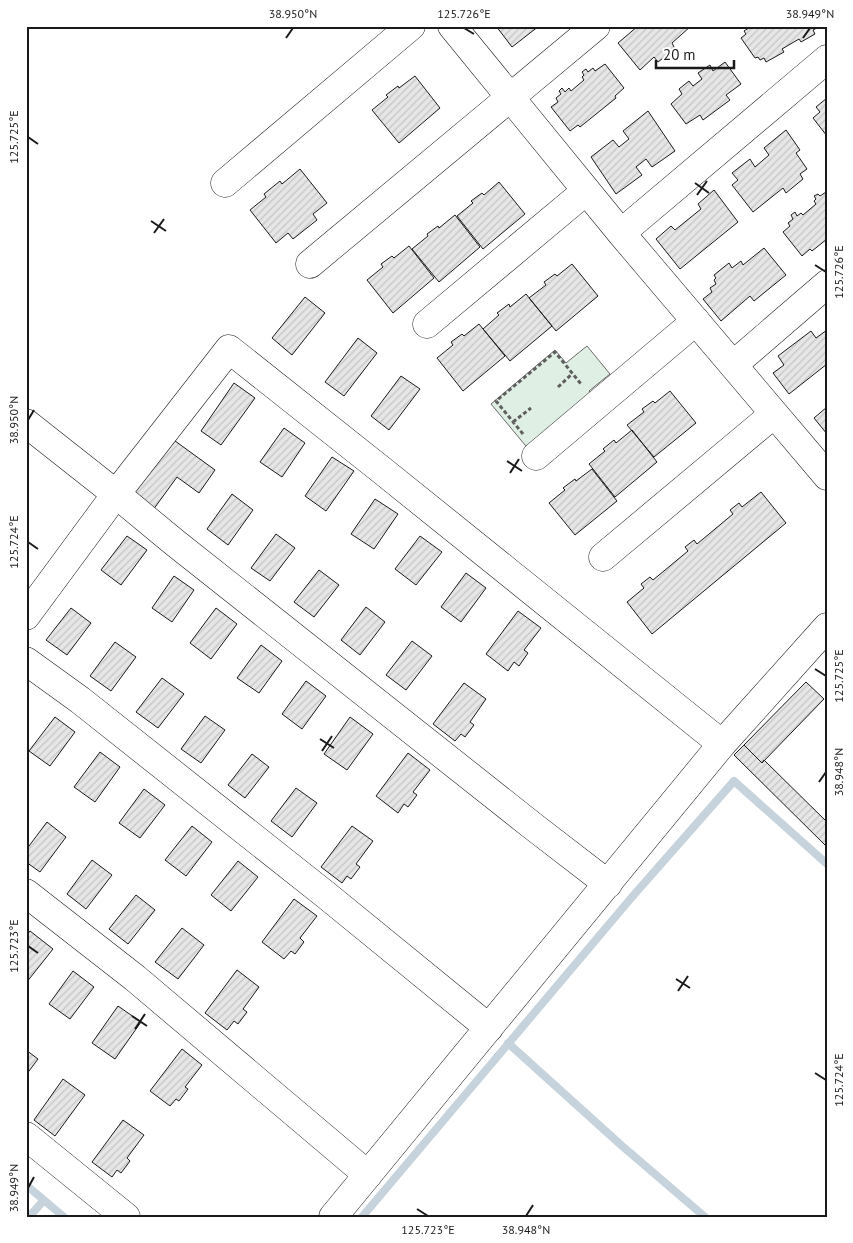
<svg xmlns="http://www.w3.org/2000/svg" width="853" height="1243" font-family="'PT Sans',sans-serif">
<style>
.green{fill:#e0efe3;stroke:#6a6a6a}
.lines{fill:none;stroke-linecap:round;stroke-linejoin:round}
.stream{stroke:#c6d2dc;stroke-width:8}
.building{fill:url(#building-hatch);stroke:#1a1a1a}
.minor-casing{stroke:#1a1a1a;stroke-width:29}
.path{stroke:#5f5f5f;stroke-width:3;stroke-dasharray:4 2.5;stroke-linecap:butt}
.minor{stroke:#fff;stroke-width:28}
.ticks{fill:none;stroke:#1a1a1a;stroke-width:2}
.neatline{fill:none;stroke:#1a1a1a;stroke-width:2}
.ticks-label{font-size:12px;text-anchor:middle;fill:#1a1a1a}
</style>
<defs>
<pattern id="building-hatch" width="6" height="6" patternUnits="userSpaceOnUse" patternTransform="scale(1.25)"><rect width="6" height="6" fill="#e6e6e6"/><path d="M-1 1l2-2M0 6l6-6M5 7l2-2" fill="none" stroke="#c5c5c5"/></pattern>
</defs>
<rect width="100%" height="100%" fill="#fff"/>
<path class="green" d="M 587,346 L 610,374 L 589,391 L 594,398 L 530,451 L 491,404 L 555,350 L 566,363 Z"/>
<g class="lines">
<path class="stream" d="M 508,1043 L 621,1145 L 705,1217
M 26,1185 L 64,1217
M 29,1217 L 44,1200
M 362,1217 L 632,897 L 734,781 L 827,864"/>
</g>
<path class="building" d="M 496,26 L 539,26 L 512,47 Z
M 638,26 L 691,26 L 672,43 L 675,49 L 658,62 L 654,57 L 640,70 L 618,43 Z
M 752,26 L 816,26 L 817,28 L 813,30 L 815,34 L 801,42 L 799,39 L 782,49 L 784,52 L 766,62 L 764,58 L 760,60 L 758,57 L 755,58 L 741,38 L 746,34 L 744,31 Z
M 725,62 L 741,84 L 726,95 L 730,100 L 703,120 L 700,115 L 686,124 L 671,104 L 682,94 L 679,89 L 689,81 L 693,86 L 702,79 L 698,73 L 710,65 L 713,71 Z
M 605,64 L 624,88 L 615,96 L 616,98 L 580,127 L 578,125 L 570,131 L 551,107 L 558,102 L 556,98 L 561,94 L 559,91 L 562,88 L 565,92 L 569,88 L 571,91 L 584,80 L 582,77 L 584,75 L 582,72 L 586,69 L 588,72 L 593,68 L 595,71 Z
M 415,76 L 440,108 L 399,143 L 372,110 L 388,97 L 386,95 L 398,86 L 399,88 Z
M 827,98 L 827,136 L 813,118 L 820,112 L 816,107 Z
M 648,111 L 675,151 L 652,167 L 646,159 L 636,167 L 642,175 L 616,194 L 591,157 L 613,140 L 619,147 L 629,139 L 623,131 Z
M 786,130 L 800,150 L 796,153 L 807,169 L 800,174 L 803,179 L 786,193 L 783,188 L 753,212 L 732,185 L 738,180 L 732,173 L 750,159 L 755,167 L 769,155 L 764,148 Z
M 300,169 L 327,203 L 313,214 L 317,220 L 293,239 L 288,233 L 276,243 L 250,210 L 266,197 L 264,194 L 280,181 L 282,184 Z
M 499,182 L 525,214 L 483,249 L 457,216 L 473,203 L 471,201 L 482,193 L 484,195 Z
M 714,190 L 738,222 L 680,269 L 656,239 L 671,226 L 675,230 L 701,209 L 698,204 Z
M 826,192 L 827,194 L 827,239 L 812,251 L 810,249 L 802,256 L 783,232 L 790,226 L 788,223 L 793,219 L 791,215 L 795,212 L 797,216 L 801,213 L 803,215 L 816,204 L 814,201 L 816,199 L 814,196 L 818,194 L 820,196 Z
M 455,215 L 480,247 L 439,282 L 412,249 L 428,236 L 427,234 L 438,226 L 439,228 Z
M 409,246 L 434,278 L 393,313 L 367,280 L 383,267 L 381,264 L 392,256 L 394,258 Z
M 764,248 L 786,275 L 754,301 L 750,296 L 721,321 L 703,299 L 712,292 L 710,288 L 716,284 L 714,280 L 716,278 L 714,275 L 729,263 L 732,268 L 741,261 L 743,265 Z
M 572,264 L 598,296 L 556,331 L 529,298 L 546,285 L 544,282 L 555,274 L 557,276 Z
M 526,294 L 552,326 L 510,361 L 483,329 L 499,315 L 497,313 L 509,304 L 510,307 Z
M 305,297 L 325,313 L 292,355 L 272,338 Z
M 479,324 L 505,356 L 463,391 L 437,358 L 453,345 L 451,342 L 462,334 L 464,336 Z
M 827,330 L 827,364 L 789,394 L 773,373 L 784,365 L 778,356 L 811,331 L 816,338 Z
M 358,338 L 377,353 L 344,396 L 325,382 Z
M 401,376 L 420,389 L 389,430 L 371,416 Z
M 234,383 L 255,398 L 221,445 L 201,431 Z
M 670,391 L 696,423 L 654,457 L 627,425 L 644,412 L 642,409 L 653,401 L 655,403 Z
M 827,407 L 827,434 L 814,418 Z
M 284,428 L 305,443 L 282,477 L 260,462 Z
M 632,430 L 657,462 L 615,497 L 589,464 L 605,451 L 603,449 L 614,440 L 616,443 Z
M 171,438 L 215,470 L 199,493 L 177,477 L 153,510 L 131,494 Z
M 332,457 L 354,471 L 326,511 L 305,496 Z
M 592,469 L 617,501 L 575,535 L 549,503 L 565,490 L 563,488 L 575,479 L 576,481 Z
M 761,492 L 786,523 L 652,634 L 627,602 L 644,588 L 641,584 L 650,577 L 653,580 L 688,551 L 685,547 L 694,540 L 697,544 L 733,514 L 730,510 L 739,503 L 742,507 Z
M 232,494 L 253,510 L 228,545 L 207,529 Z
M 375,499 L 398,514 L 374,549 L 351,534 Z
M 276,534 L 295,548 L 270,581 L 251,568 Z
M 127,536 L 147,550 L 121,585 L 101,570 Z
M 420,536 L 442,552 L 416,585 L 395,569 Z
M 319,570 L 339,585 L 314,617 L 294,602 Z
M 466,573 L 486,588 L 461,622 L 441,607 Z
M 174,576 L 194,590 L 172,622 L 152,608 Z
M 366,607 L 385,622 L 360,655 L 341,640 Z
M 71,608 L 91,623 L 67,655 L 46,640 Z
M 216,608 L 237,624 L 211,659 L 190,643 Z
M 518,611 L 541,628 L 524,650 L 528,653 L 519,666 L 514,662 L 508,671 L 486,654 Z
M 412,641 L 432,656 L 406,690 L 386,675 Z
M 115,642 L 136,657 L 111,691 L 90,676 Z
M 261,645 L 282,661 L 259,693 L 237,678 Z
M 162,678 L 184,694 L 158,728 L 136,712 Z
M 306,681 L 326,696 L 302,729 L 282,714 Z
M 806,682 L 824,699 L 762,763 L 744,745 Z
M 464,683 L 486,699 L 470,722 L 474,725 L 465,737 L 461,734 L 455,741 L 433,724 Z
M 205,716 L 225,730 L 201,763 L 181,749 Z
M 55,717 L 75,732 L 50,766 L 29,751 Z
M 350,717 L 373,734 L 347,770 L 324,754 Z
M 744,745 L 762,763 L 764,760 L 827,822 L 827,847 L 734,755 Z
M 100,752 L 120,767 L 95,802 L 74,787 Z
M 408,753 L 430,770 L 413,792 L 417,795 L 408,807 L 404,804 L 398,813 L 376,796 Z
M 252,754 L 269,767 L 245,798 L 228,785 Z
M 296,788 L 317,803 L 292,837 L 271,821 Z
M 144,789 L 165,805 L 140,838 L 119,823 Z
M 47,822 L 66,837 L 40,872 L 26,862 L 26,850 Z
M 192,826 L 212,842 L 186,876 L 165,860 Z
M 352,826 L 373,841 L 356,864 L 360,867 L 351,879 L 347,876 L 342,883 L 321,867 Z
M 92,860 L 112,875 L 86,909 L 67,894 Z
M 238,861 L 258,877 L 231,911 L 211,895 Z
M 136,895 L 155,910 L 128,944 L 109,929 Z
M 294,899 L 317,916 L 300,938 L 304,942 L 295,954 L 291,951 L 284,959 L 262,942 Z
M 182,928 L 204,945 L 178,979 L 155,962 Z
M 30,931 L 53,949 L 26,983 L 26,936 Z
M 237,970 L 259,987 L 243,1009 L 247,1012 L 238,1024 L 234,1021 L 227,1030 L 205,1013 Z
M 73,971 L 94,987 L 70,1019 L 49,1004 Z
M 118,1006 L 141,1022 L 115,1059 L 92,1043 Z
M 182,1049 L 202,1065 L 185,1087 L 188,1089 L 179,1101 L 176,1099 L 170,1106 L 150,1091 Z
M 26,1050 L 38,1059 L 26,1075 Z
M 63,1079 L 85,1095 L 55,1136 L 34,1120 Z
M 123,1120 L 144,1135 L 127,1158 L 130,1161 L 121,1173 L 117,1170 L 112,1177 L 92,1162 Z"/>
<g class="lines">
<g class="minor-casing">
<path id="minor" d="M 452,26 L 621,233 L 827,476
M 225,183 L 411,26
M 621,233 L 827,59
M 310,264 L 596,26
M 427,324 L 586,191
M 733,365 L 827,284
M 26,423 L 116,494 L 174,542 L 534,827 L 608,884
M 536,456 L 696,321
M 603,557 L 774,414
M 26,616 L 116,494 L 229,349 L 384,472 L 722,744
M 26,661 L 80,700 L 326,895 L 489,1028
M 26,893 L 135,978 L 368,1175
M 26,1136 L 126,1217
M 333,1217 L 722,744 L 827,627"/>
</g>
<path class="path" d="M 558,387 L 572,374
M 513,422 L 531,408
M 523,434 L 496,401 L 555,352 L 581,384"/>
<use href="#minor" class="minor"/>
</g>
<path class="ticks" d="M 464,28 L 474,34M 286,38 L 293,28M 803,38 L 810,28M 28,137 L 38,144M 695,183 L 709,193M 697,195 L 707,181M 151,221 L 166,231M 154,233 L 164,219M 815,265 L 826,272M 28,420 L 34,410M 507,461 L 522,471M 510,473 L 519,459M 28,542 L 38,549M 815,669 L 826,676M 320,739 L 334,748M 322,751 L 332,736M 819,782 L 826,772M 28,946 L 38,953M 676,979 L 690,988M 678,991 L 688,976M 132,1016 L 147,1026M 135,1029 L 145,1014M 815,1073 L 826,1080M 28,1188 L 34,1177M 417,1209 L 428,1216M 526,1216 L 533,1205"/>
<rect width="853" height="1243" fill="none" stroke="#ffffff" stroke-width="55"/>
<path d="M656 60v8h78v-8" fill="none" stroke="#1a1a1a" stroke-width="2.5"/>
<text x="663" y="60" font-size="15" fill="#1a1a1a" stroke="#ffffff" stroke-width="4" paint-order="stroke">20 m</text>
<rect x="28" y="28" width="798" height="1188" class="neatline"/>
<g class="ticks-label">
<text x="293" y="18">38.950°N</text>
<text x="464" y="18">125.726°E</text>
<text x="810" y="18">38.949°N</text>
<text transform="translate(14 137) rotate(-90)" y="4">125.725°E</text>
<text transform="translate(839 272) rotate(-90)" y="4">125.726°E</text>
<text transform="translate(14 420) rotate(-90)" y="4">38.950°N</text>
<text transform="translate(14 542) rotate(-90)" y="4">125.724°E</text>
<text transform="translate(839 676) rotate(-90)" y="4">125.725°E</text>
<text transform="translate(839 772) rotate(-90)" y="4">38.948°N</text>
<text transform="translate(14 946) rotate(-90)" y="4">125.723°E</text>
<text transform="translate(839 1080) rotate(-90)" y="4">125.724°E</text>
<text transform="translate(14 1188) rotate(-90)" y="4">38.949°N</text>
<text x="428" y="1234">125.723°E</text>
<text x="526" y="1234">38.948°N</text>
</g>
</svg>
